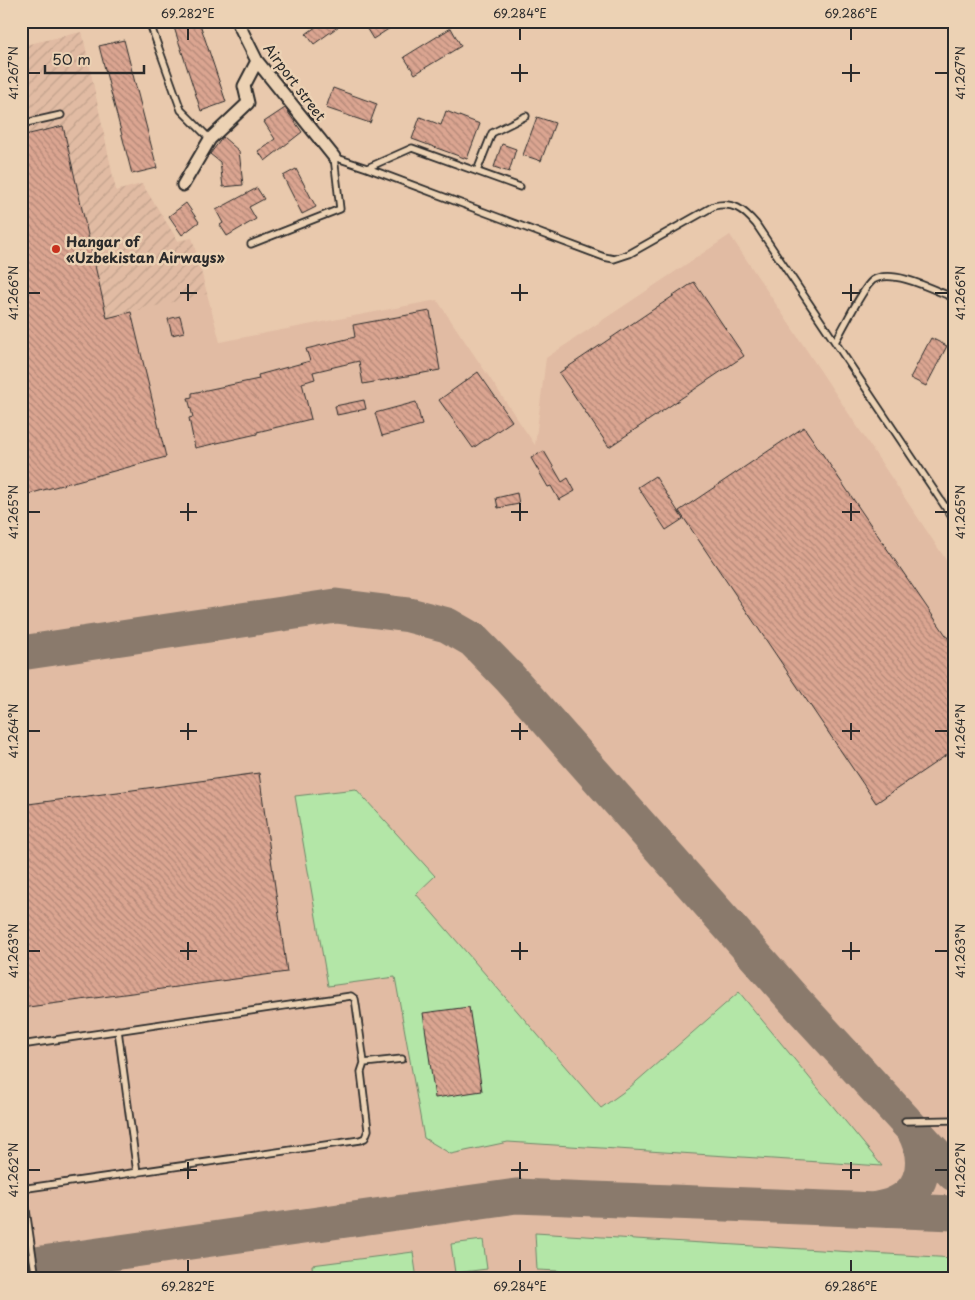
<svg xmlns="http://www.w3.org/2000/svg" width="975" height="1300" font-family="'Playpen Sans',sans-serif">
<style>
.built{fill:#e1bba3}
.industrial{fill:url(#industrial-furrows)}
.green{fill:#b3e6a7;stroke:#6f8869}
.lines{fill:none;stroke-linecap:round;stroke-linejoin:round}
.taxiway{stroke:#8a7a6c;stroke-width:35}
.building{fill:url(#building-back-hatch);stroke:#2b2b2b}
.service-casing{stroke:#2b2b2b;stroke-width:9}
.minor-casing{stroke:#2b2b2b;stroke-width:15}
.service{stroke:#ecd2b4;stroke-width:5.5}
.minor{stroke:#ecd2b4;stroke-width:11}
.ticks{fill:none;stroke:#2b2b2b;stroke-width:2}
.poi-dot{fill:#c8321e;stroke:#ecd2b4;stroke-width:2}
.labels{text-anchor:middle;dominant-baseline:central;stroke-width:5;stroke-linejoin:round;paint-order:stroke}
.street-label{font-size:14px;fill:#2b2b2b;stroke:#ecd2b4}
.poi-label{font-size:14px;font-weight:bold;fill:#2b2b2b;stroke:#ecd2b4;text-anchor:start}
.neatline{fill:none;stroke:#2b2b2b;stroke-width:2}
.ticks-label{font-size:12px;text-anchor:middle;fill:#2b2b2b}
</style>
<defs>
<pattern id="industrial-furrows" width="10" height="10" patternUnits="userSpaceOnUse" patternTransform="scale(1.25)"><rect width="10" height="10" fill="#e1bba3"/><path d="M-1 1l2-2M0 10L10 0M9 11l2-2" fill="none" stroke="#c1a18c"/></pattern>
<pattern id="building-back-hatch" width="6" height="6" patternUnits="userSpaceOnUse" patternTransform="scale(1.25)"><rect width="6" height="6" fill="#dba591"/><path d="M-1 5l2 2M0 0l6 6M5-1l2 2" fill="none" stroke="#b28777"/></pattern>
</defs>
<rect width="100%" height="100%" fill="#e9c9ad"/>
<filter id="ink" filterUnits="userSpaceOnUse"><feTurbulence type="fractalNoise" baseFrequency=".02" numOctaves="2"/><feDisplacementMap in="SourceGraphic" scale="10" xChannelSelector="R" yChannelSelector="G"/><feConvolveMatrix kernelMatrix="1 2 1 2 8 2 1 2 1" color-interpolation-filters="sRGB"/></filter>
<g filter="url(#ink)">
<path class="built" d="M 82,32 L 116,191 L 142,184 L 178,241 L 192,238 L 220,342 L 437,300 L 535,445 L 546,358 L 730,235 L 954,572 L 954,1279 L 21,1279 L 21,46 Z"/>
<path class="industrial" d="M 82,32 L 116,191 L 142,184 L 178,241 L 192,238 L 207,294 L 21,338 L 21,46 Z"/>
<path class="green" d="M 356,789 L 435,876 L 416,894 L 601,1108 L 629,1088 L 739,992 L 882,1166 L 508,1142 L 451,1154 L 424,1138 L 395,977 L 328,986 L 295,796 Z
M 535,1233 L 954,1258 L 954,1279 L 560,1279 L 559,1271 L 537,1270 Z
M 483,1240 L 487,1269 L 455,1273 L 451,1244 Z
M 413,1252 L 417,1279 L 313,1279 L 312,1265 Z"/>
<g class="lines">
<path class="taxiway" d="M 21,653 L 336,606 L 409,615 L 447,625 L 473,640 L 509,677 L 796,1002 L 954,1174
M 877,1209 C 921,1202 933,1166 913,1129
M 21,1266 L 516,1196 L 954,1213"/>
</g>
<path class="building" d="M 172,21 L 199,21 L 226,102 L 201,111 Z
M 324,21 L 346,21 L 314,44 L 306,34 Z
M 362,21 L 401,21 L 373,39 Z
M 451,28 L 461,46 L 415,74 L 404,57 Z
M 124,40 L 157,168 L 132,174 L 99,46 Z
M 333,88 L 377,104 L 370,123 L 326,108 Z
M 285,108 L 302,132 L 265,161 L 258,151 L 275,139 L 264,122 Z
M 446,111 L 480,124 L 467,159 L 412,139 L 420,117 L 441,125 Z
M 537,117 L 555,123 L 541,161 L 523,155 Z
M 63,126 L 107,318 L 131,312 L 166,457 L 21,496 L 21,136 Z
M 223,137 L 239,151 L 243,185 L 223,187 L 220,162 L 210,154 Z
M 502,144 L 516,149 L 509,172 L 494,167 Z
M 296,169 L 316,207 L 302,214 L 283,176 Z
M 257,188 L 264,199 L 249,207 L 256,219 L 227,236 L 220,225 L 223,223 L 216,210 Z
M 186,203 L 199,222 L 182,235 L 169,216 Z
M 694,282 L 744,356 L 609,447 L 559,373 Z
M 430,311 L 440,370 L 363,384 L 359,361 L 313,372 L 315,379 L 302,383 L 311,419 L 257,432 L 257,434 L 195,448 L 189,418 L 193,417 L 188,398 L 192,397 L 192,393 L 259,379 L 258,375 L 310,361 L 306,349 L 355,337 L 353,325 Z
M 180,316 L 184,332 L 172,335 L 168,319 Z
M 931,338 L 947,346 L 926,386 L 910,378 Z
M 478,372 L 512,421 L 473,448 L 439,400 Z
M 364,400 L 366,409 L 337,415 L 335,406 Z
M 416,402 L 422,425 L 382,436 L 375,413 Z
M 804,427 L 954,647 L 954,750 L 876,803 L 679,511 Z
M 544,451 L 562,482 L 568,478 L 575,491 L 559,500 L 551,486 L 548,487 L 531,458 Z
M 655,476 L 683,519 L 666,530 L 638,487 Z
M 517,493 L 519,504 L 498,508 L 496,498 Z
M 259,773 L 287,972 L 21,1008 L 21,805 Z
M 469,1007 L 482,1091 L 435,1098 L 423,1013 Z"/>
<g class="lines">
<g class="service-casing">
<path id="service" d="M 149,21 L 181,110 L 210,139
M 21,124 L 61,115
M 367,168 L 412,148 L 520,187
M 477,171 L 492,133 L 526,116
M 251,244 L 340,209 L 334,157 L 367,168 L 604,257 L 614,259 L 629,254 L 714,206 C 733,201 744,210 756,224 L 954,520
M 835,342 C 843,329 863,287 873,280 C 893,268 934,290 954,298
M 118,1030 L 137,1173
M 21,1045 L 351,996 L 355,999 L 356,1005 L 364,1063 L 402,1059
M 905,1121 L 954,1120
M 21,1189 L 360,1140 L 365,1138 L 368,1130 L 361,1072 L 364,1063
M 23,1189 L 36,1279"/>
</g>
<g class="minor-casing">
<path id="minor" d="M 237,21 L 257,61 L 334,157
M 183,185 L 210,139 L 248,103 L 244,86 L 257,61"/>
</g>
<use href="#service" class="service"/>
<use href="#minor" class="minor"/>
</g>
</g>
<path class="ticks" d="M 188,28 L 188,40M 520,28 L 520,40M 851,28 L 851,40M 520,64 L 520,82M 851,64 L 851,82M 28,73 L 40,73M 511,73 L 528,73M 842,73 L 860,73M 935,73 L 948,73M 188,284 L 188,301M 520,284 L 520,301M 851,284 L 851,301M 28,293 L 40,293M 180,293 L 197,293M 511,293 L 528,293M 842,293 L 860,293M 935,293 L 948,293M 188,503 L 188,521M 520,503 L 520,521M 851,503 L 851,521M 28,512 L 40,512M 180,512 L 197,512M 511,512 L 528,512M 842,512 L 860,512M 935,512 L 948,512M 188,723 L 188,740M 520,723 L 520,740M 851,723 L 851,740M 28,731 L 40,731M 180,731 L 197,731M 511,731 L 528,731M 842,731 L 860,731M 935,731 L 948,731M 188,942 L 188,960M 520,942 L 520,960M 851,942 L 851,960M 28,951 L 40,951M 180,951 L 197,951M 511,951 L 528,951M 842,951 L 860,951M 935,951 L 948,951M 188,1162 L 188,1179M 520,1162 L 520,1179M 851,1162 L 851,1179M 28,1170 L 40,1170M 180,1170 L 197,1170M 511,1170 L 528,1170M 842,1170 L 860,1170M 935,1170 L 948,1170M 188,1260 L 188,1272M 520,1260 L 520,1272M 851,1260 L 851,1272"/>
<circle class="poi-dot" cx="56" cy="249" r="5"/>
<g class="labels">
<g class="street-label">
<text transform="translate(295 82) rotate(53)">Аirport street</text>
</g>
<g class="poi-label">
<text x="66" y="241">Hangar of<tspan x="66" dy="16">«Uzbekistan Airways»</tspan></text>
</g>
</g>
<rect width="975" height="1300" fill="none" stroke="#ecd2b4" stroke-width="55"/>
<path d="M45 65v8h99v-8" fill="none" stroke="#2b2b2b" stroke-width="2.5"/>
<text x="52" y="65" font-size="15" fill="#2b2b2b" stroke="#ecd2b4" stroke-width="4" paint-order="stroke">50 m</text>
<rect x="28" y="28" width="920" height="1244" class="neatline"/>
<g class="ticks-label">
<text x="188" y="18">69.282°E</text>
<text x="520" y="18">69.284°E</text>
<text x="851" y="18">69.286°E</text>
<text transform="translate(14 73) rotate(-90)" y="4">41.267°N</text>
<text transform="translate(961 73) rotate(-90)" y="4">41.267°N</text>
<text transform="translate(14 293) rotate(-90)" y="4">41.266°N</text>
<text transform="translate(961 293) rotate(-90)" y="4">41.266°N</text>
<text transform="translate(14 512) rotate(-90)" y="4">41.265°N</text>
<text transform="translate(961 512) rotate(-90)" y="4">41.265°N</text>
<text transform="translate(14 731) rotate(-90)" y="4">41.264°N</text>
<text transform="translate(961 731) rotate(-90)" y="4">41.264°N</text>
<text transform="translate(14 951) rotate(-90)" y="4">41.263°N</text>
<text transform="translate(961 951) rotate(-90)" y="4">41.263°N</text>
<text transform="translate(14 1170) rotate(-90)" y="4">41.262°N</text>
<text transform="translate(961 1170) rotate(-90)" y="4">41.262°N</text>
<text x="188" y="1291">69.282°E</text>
<text x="520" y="1291">69.284°E</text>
<text x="851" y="1291">69.286°E</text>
</g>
</svg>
